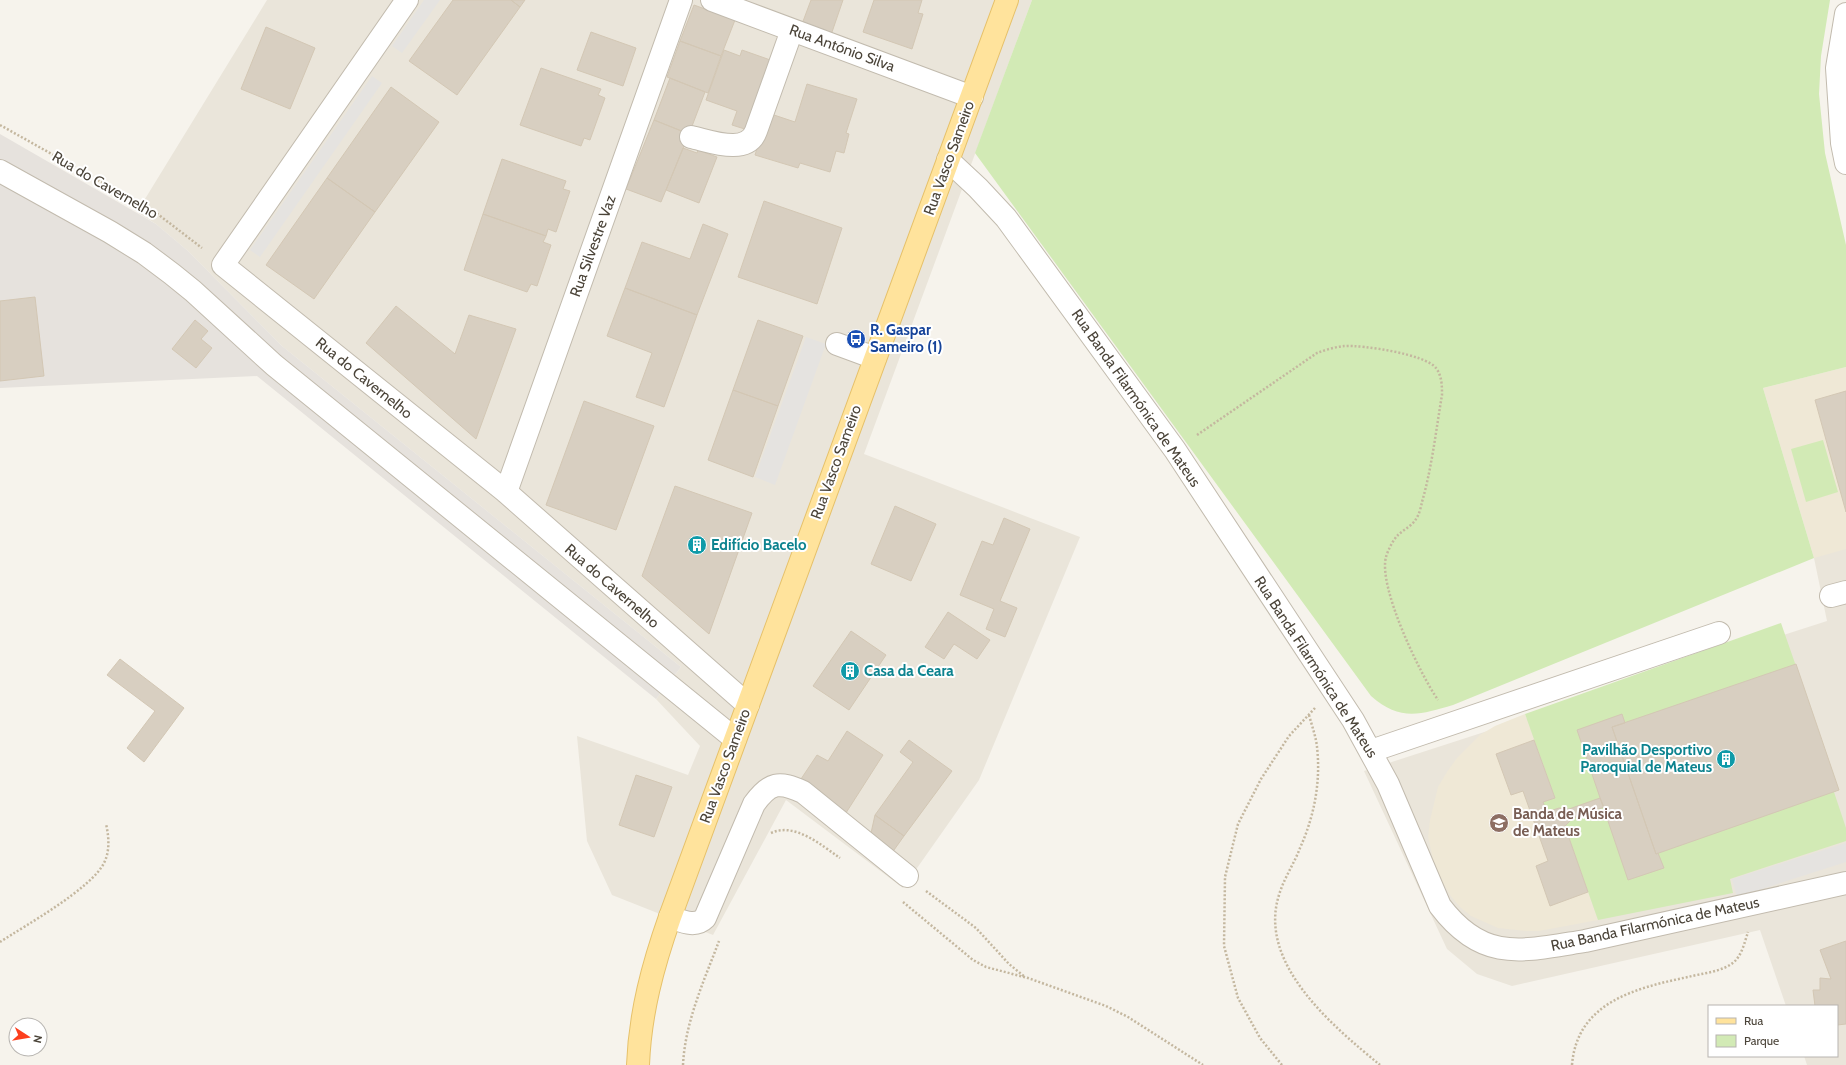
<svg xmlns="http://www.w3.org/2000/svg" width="1846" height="1065" font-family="Cabin,sans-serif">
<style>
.residential{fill:#eae5da}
.industrial{fill:#e6e2dd}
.education{fill:#efe8d6}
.green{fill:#d2eab5}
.parking{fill:#e5e3e0}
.building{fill:#d8cfc1;stroke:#d3c7b4}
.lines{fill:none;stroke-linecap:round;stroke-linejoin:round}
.minor-casing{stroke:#c2bbae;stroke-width:24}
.major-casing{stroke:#e6c16a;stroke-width:24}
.path{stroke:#c4b79f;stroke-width:2.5;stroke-dasharray:2 2;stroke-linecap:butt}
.minor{stroke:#fff;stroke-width:22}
.major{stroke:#ffe39c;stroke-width:22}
.labels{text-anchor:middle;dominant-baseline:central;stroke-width:4;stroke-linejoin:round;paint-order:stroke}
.street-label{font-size:15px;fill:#4b4439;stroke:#fff}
.transit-label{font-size:15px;font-weight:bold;fill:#164399;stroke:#fff;text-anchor:start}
.culture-label{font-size:15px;font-weight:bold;fill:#0d838f;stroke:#fff;text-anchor:start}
.education-label{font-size:15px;font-weight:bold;fill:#785e54;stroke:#fff;text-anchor:start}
</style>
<rect width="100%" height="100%" fill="#f6f3ec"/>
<path class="residential" d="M 267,0 L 1032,0 L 864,454 L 1080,537 L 979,780 L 903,888 L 786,800 L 713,935 L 612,895 L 587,841 L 577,736 L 688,775 L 700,746 L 656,699 L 681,667 L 282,346 L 188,251 L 156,224 L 137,212 Z
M 1846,367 L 1846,1065 L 1807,1065 L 1804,1056 L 1837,1056 L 1837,1006 L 1786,1006 L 1760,930 L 1512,986 L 1477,974 L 1447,949 L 1364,771 L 1827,621 L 1814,558 Z"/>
<path class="industrial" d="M 0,134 L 156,224 L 188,251 L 282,346 L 681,667 L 656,699 L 257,376 L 0,388 Z"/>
<path class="education" d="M 1846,367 L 1846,549 L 1814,558 L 1763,388 Z
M 1525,714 L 1555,798 L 1543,802 L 1547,812 L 1559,808 L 1569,809 L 1565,826 L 1554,830 L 1568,835 L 1598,920 L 1539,931 L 1526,931 L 1498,928 L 1471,916 L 1460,907 L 1450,895 L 1435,868 L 1428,837 L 1430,820 L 1438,787 L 1447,772 L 1457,758 L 1480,735 L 1495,726 Z"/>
<path class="green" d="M 1032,0 L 1830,0 L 1821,56 L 1819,94 L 1825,153 L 1846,245 L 1846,367 L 1763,388 L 1814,558 L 1453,705 C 1420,715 1399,721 1371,696 L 975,153 Z
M 1823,440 L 1838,492 L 1806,502 L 1791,449 Z
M 1781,623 L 1839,790 L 1834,792 L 1846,828 L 1846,841 L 1730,879 L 1733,893 L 1598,920 L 1568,835 L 1556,839 L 1553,830 L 1565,826 L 1569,809 L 1559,808 L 1547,812 L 1543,802 L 1555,798 L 1525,714 Z"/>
<path class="parking" d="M 424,0 L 440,0 L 402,53 L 392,46 Z
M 372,76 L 382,83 L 260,257 L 250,250 Z
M 806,337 L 826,344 L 775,485 L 755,477 Z
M 1846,843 L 1846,862 L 1737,897 L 1732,879 Z"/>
<path class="building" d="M 453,0 L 511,0 L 520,7 L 457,95 L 409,61 Z
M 511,0 L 525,0 L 520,7 Z
M 811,0 L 843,0 L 831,35 L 802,24 Z
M 874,0 L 922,0 L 918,13 L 923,14 L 912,49 L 863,32 Z
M 694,5 L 735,20 L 721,56 L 680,41 Z
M 266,27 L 315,48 L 290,109 L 241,89 Z
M 591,32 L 636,48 L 623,86 L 577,70 Z
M 680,41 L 721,56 L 708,93 L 667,77 Z
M 724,50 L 740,56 L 742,50 L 776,62 L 751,131 L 732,125 L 737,111 L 706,100 Z
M 541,68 L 601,89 L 598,95 L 605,98 L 590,140 L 584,138 L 581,146 L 520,125 Z
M 670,78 L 705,92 L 689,134 L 654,120 Z
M 807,84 L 857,99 L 846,133 L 849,134 L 844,153 L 836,151 L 830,172 L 800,163 L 798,168 L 755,155 L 768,113 L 795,122 Z
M 391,87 L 439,122 L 375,212 L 327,178 Z
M 654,120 L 689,134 L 661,202 L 626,189 Z
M 683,148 L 697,153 L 698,150 L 717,157 L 699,203 L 666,190 Z
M 502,159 L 566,181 L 563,189 L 570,191 L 556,232 L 548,229 L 546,236 L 483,214 Z
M 327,178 L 375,212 L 314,299 L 266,265 Z
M 764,201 L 842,228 L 817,304 L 738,277 Z
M 483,214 L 546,236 L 543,242 L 551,245 L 537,286 L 531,284 L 527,292 L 464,270 Z
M 703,224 L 728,234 L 697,315 L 625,288 L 642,242 L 690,259 Z
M 625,288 L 697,315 L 664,407 L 636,397 L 652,353 L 607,336 Z
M 35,297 L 44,376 L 0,381 L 0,301 Z
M 396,306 L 455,354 L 469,315 L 516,329 L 476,439 L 366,343 Z
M 195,320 L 208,331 L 201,339 L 212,348 L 196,368 L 172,349 Z
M 758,320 L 803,336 L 778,406 L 733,390 Z
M 733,390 L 778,406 L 753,477 L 708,460 Z
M 1846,391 L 1846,512 L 1815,400 Z
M 584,401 L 654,426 L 616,530 L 546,505 Z
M 675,486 L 752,513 L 709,634 L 642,576 Z
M 895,506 L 936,524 L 911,581 L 871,564 Z
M 1004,518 L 1030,529 L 1000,601 L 1017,608 L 1005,637 L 986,629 L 994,609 L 960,595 L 982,541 L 993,545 Z
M 948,612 L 990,640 L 977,659 L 954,644 L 944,659 L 925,647 Z
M 851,631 L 886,655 L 849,710 L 813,686 Z
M 120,659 L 184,708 L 144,762 L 127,748 L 155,711 L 107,675 Z
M 1796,664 L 1839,790 L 1656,854 L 1612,727 Z
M 1622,714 L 1625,723 L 1612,727 L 1656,854 L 1658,853 L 1664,868 L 1628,880 L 1577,730 Z
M 847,731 L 883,755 L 844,816 L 797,785 L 817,755 L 828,761 Z
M 909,740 L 952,771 L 904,836 L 875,815 L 913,762 L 900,752 Z
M 1534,740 L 1555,798 L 1543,802 L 1547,812 L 1559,808 L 1569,809 L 1572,819 L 1565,826 L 1553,830 L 1556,839 L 1568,835 L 1588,892 L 1550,906 L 1536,866 L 1548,861 L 1523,791 L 1511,795 L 1496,754 Z
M 636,775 L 672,787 L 654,837 L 619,825 Z
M 1600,798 L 1604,807 L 1572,819 L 1569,809 Z
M 875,815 L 904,836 L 889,857 L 869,842 Z
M 1846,941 L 1846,1024 L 1837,1025 L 1837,1006 L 1815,1006 L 1813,990 L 1820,990 L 1820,978 L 1831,979 L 1820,950 Z"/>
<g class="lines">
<g class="minor-casing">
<path id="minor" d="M 407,0 L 223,265 L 506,492 L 748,705
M 712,0 L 972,97
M 1846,14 L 1837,68 L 1842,143 L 1846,163
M 691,137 C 710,141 747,156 756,131 L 792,30
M 948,160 L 978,188 L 1006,218 L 1175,450 L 1353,720 L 1388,784 L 1440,906 C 1483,963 1522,951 1585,941 L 1846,883
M 0,171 L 110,232 L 144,253 L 172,274 L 193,291 L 274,365 L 735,739
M 837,344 L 875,358
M 506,492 L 681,0
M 1831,596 L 1846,592
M 1371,751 L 1719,633
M 670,917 C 682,921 695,928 705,918 L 754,804 C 770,782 779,781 803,792 L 907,876"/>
</g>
<g class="major-casing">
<path id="major" d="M 638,1065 C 640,1013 653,965 670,917 L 1007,0"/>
</g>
<path class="path" d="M 0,125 L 155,212 L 202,248
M 1197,435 L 1317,353 C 1325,350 1335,347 1344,346 C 1363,345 1425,354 1436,368 C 1442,376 1442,386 1442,395 C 1436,430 1432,467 1422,502 C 1421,507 1419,515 1416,519 C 1412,526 1403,530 1398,535 C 1393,540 1388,550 1386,557 C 1378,587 1420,674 1438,700
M 1309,715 C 1312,726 1316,737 1317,747 C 1321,782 1314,817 1300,848 C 1294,864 1284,878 1279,895 C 1257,964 1334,1027 1380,1065
M 771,833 C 795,822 821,845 840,858
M 926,891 L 976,928 L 1009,964 L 1025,977
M 903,902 L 973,960 L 986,967 L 1028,978 L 1106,1006 L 1128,1017 L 1203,1065
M 0,942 C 26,925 91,889 104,863 C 110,851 109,837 106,824
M 683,1065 C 685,1022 704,981 719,941
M 1282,1065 L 1260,1038 L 1238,998 L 1224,946 L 1225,877 L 1238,824 L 1261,779 L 1289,736 L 1315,708
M 1572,1065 C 1577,1002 1636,988 1688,977 C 1703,973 1722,972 1734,962 C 1742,955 1745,941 1748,932"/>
<use href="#minor" class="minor"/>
<use href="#major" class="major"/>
</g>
<defs>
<g id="bus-disc" transform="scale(1)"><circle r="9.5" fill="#1a4fb4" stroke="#fff"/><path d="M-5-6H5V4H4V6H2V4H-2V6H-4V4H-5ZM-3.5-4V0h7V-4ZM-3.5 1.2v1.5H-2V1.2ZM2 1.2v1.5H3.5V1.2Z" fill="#fff"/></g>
<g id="building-disc" transform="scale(1)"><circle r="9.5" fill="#0f9aa8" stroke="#fff"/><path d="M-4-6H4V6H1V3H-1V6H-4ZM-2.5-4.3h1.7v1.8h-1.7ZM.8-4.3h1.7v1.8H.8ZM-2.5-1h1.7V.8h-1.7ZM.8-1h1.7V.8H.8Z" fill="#fff"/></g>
<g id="school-disc" transform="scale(1)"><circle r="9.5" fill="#8d6e63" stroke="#fff"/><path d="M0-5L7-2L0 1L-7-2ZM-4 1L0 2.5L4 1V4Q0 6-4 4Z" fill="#fff"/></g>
</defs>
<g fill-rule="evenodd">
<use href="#bus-disc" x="856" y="339"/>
<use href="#building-disc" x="697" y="545"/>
<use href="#building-disc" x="850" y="671"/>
<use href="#building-disc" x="1726" y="759"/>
<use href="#school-disc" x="1499" y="823"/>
</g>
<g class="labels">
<g class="street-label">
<text transform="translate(842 48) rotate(20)">Rua António Silva</text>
<text transform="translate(949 158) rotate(-70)">Rua Vasco Sameiro</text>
<text transform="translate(105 185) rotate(30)">Rua do Cavernelho</text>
<text transform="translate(593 246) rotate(-70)">Rua Silvestre Vaz</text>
<text transform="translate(364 378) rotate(39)">Rua do Cavernelho</text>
<text transform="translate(1136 398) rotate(55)">Rua Banda Filarmónica de Mateus</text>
<text transform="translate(836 462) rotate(-70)">Rua Vasco Sameiro</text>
<text transform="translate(612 586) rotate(41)">Rua do Cavernelho</text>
<text transform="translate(1316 667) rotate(57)">Rua Banda Filarmónica de Mateus</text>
<text transform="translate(725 766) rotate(-70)">Rua Vasco Sameiro</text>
<text transform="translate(1655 924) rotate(-12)">Rua Banda Filarmónica de Mateus</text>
</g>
<g class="transit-label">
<text x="870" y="330">R. Gaspar<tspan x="870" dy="17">Sameiro (1)</tspan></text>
</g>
<g class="culture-label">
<text x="711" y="545">Edifício Bacelo</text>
<text x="864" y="671">Casa da Ceara</text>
<text x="1712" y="750" text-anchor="end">Pavilhão Desportivo<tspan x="1712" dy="17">Paroquial de Mateus</tspan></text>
</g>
<g class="education-label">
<text x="1513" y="814">Banda de Música<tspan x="1513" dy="17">de Mateus</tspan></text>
</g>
</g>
<rect x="1708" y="1005" width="130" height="52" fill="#ffffff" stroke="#b7b4b0"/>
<rect x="1716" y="1018" width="20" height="6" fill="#ffe39c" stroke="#b7b4b0"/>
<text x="1744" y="1025" font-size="12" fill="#4b4439">Rua</text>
<rect x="1716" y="1035" width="20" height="12" fill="#d2eab5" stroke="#b7b4b0"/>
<text x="1744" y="1045" font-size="12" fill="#4b4439">Parque</text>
<g transform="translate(28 1037) rotate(102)"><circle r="19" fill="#ffffff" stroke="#b7b4b0"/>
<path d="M0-3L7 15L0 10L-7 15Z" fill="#fc3f1d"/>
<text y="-6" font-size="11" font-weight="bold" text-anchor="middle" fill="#4b4439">N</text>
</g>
</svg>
